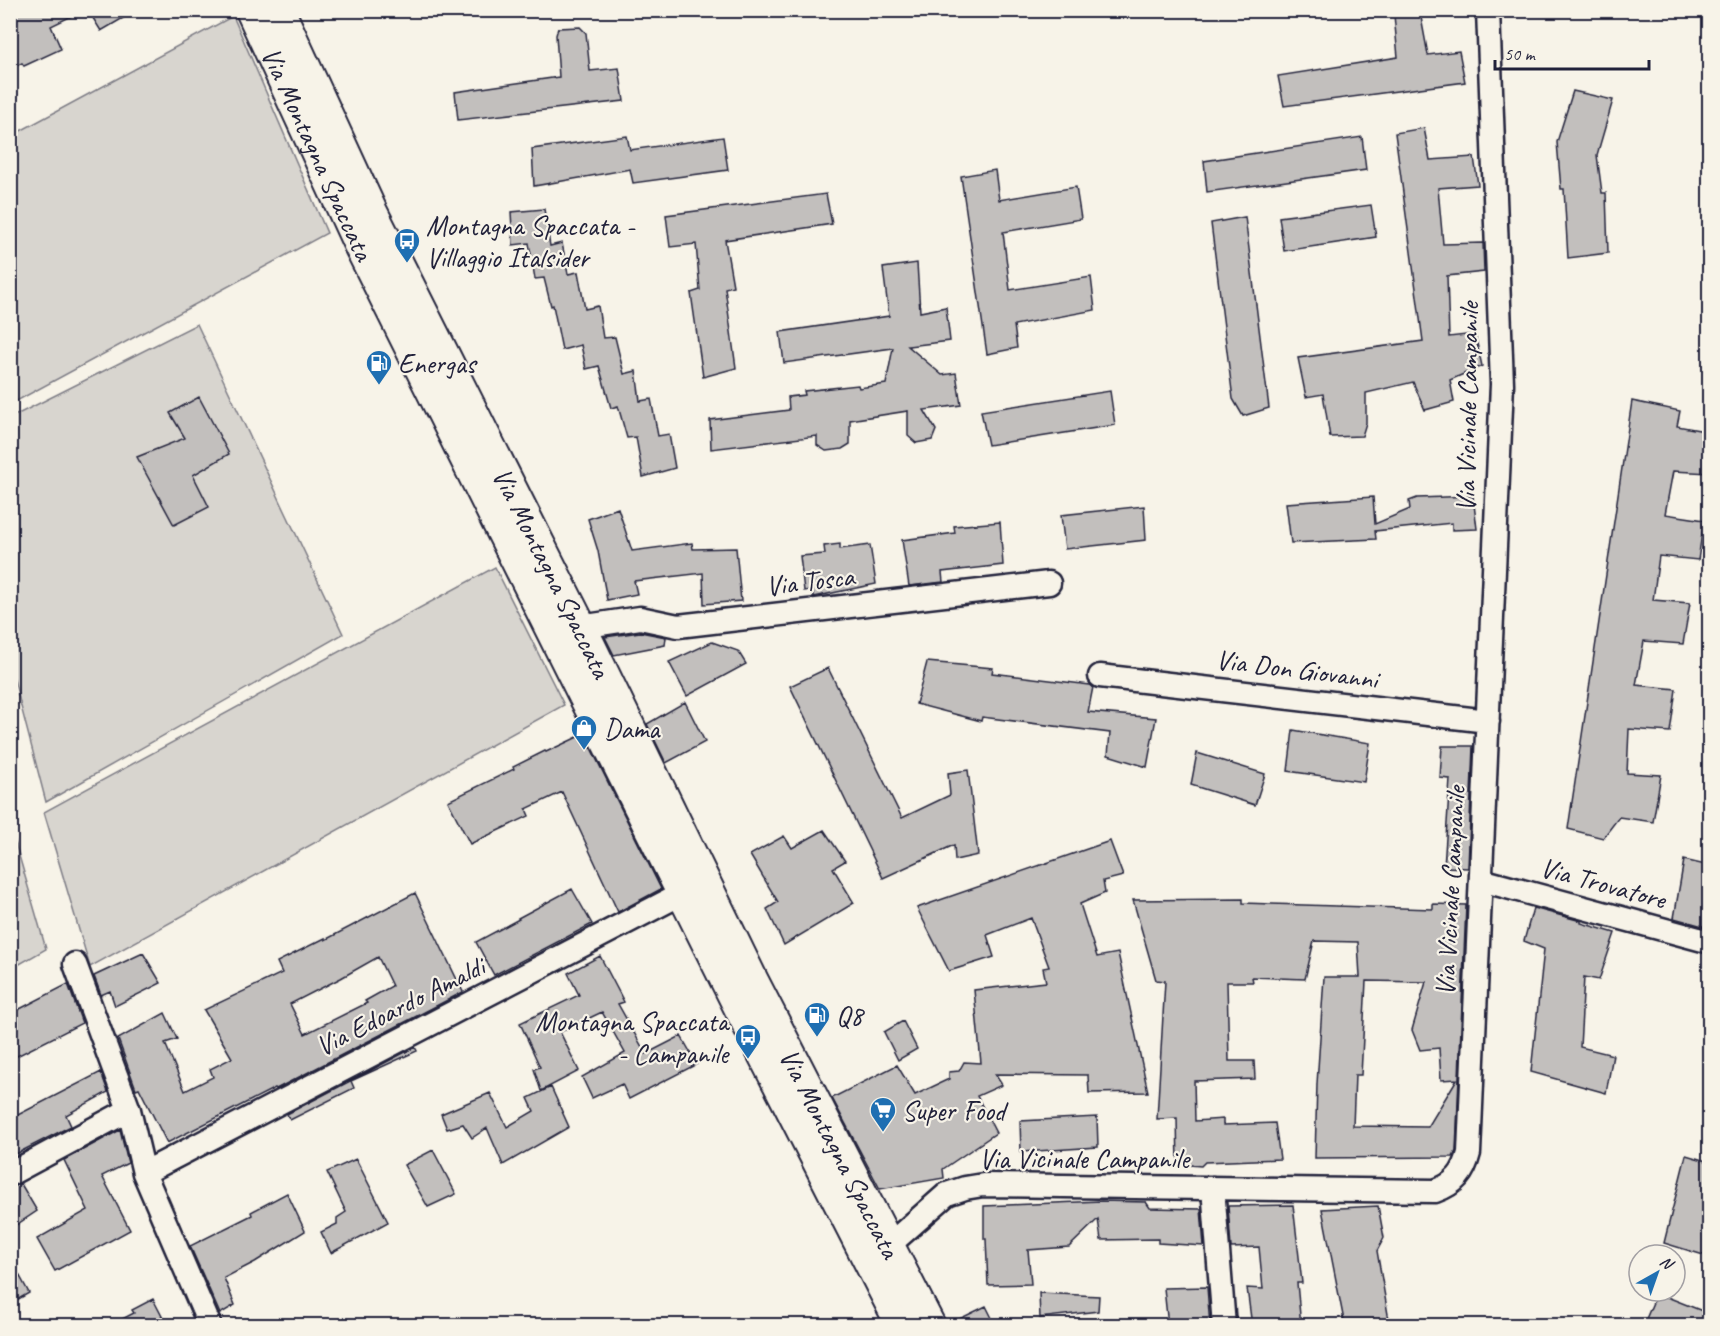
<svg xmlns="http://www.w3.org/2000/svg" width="1720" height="1336" font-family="Caveat,sans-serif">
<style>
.green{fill:#d8d5cf;stroke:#7d7c85;stroke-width:1.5}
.building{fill:#c2bfbd;stroke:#22223b;stroke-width:1.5;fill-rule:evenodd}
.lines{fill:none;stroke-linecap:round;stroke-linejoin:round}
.minor-casing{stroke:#22223b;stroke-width:27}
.secondary-casing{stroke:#22223b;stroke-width:36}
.minor{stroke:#f7f3e8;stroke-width:22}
.secondary{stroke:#f7f3e8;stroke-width:32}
.labels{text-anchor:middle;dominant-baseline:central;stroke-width:4.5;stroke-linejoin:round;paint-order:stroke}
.street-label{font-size:28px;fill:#22223b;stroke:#f7f3e8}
.poi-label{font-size:28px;fill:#22223b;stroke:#f7f3e8;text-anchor:start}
</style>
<rect width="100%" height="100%" fill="#f7f3e8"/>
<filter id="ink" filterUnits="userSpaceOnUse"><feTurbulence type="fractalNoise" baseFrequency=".0167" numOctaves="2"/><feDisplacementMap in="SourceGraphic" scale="12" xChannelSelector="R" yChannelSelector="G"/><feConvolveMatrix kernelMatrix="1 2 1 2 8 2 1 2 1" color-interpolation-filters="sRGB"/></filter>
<g filter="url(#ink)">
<path class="green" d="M 233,16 L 327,233 L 11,404 L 11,136 Z
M 197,324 L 343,634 L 46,802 L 11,668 L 10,418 Z
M 495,567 L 564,705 L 90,967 L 44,812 Z
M 11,828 L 46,949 L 11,969 L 10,969 Z"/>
<path class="building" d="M 10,10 L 84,10 L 51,26 L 61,49 L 24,66 L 22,63 L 10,69 Z
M 88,10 L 137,10 L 101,31 Z
M 1420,12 L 1428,55 L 1459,51 L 1465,82 L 1284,106 L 1278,76 L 1398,57 L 1394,15 Z
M 580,27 L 586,33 L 590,71 L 619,68 L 624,101 L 458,120 L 455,92 L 559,77 L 556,35 L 558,28 Z
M 1573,91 L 1613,100 L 1597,155 L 1602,193 L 1606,193 L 1608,253 L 1568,258 L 1564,189 L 1561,189 L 1557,142 Z
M 1424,128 L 1430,160 L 1474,157 L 1478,185 L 1438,188 L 1443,244 L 1483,243 L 1484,272 L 1447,276 L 1449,337 L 1475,334 L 1482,366 L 1450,380 L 1454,402 L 1425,410 L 1413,382 L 1366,393 L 1366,423 L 1362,436 L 1330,437 L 1323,394 L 1306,397 L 1298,358 L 1423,341 L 1395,133 Z
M 627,136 L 630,150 L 723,137 L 728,170 L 633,183 L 630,169 L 534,186 L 532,149 Z
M 1362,137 L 1366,170 L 1207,192 L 1204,161 Z
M 995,170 L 999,200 L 1076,187 L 1081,219 L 1003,232 L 1010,290 L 1091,277 L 1095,310 L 1014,325 L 1017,348 L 987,354 L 961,176 Z
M 826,194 L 832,224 L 725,240 L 733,286 L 725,288 L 736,368 L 703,377 L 691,293 L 700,290 L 696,244 L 670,247 L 666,215 Z
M 1371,205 L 1376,237 L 1284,251 L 1279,217 Z
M 544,209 L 550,246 L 562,243 L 568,274 L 578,272 L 585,309 L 598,306 L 603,338 L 615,337 L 624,374 L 636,371 L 640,401 L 651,399 L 658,436 L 669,434 L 675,468 L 643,477 L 636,437 L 627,438 L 618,406 L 611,408 L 599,366 L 586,369 L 581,345 L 562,350 L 553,305 L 551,306 L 544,278 L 535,279 L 529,243 L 513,245 L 511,212 Z
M 1245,217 L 1269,408 L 1243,416 L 1233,399 L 1211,223 Z
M 917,263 L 920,312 L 946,307 L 950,341 L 908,346 L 942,375 L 956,373 L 961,405 L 924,410 L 936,430 L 932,440 L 916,443 L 908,436 L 908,411 L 850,420 L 850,444 L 842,449 L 826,451 L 817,445 L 817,436 L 711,449 L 710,420 L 789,410 L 788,397 L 805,395 L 804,391 L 858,385 L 859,388 L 886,384 L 893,348 L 784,363 L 780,332 L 889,316 L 883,268 Z
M 1110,391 L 1115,425 L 988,445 L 981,411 Z
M 199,397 L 229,454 L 193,475 L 209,507 L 174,525 L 137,457 L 185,438 L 170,413 Z
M 1632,401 L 1680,411 L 1677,426 L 1710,432 L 1710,473 L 1673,471 L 1665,514 L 1704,520 L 1698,560 L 1659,556 L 1653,600 L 1690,603 L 1683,644 L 1644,641 L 1636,685 L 1676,689 L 1670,732 L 1629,729 L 1627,773 L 1661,775 L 1653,822 L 1619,817 L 1603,838 L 1568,829 Z
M 1473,496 L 1477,529 L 1452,530 L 1452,523 L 1375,531 L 1376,539 L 1291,543 L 1286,503 L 1373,497 L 1375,524 L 1410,509 L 1409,501 L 1417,498 Z
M 1144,506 L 1146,540 L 1065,549 L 1061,515 Z
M 618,508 L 632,551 L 692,543 L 693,549 L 736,548 L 741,601 L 704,604 L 703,573 L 634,581 L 637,594 L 607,600 L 598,551 L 588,519 Z
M 1000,522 L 1003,565 L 942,572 L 943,582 L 909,586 L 902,540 L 955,533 L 954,526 Z
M 840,544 L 840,549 L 870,545 L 876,584 L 813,597 L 813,590 L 804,591 L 800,556 L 825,554 L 824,546 Z
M 640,632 L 666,637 L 665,645 L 614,655 L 605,637 Z
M 712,642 L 738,651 L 746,664 L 687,696 L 669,662 Z
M 927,662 L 993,668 L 992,673 L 1090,685 L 1093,687 L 1088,712 L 1156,718 L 1147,767 L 1108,755 L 1110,733 L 982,717 L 981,721 L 916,704 Z
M 828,668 L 902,818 L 950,795 L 948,773 L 968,770 L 978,855 L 955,860 L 954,845 L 883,878 L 790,686 Z
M 685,702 L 705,742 L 666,763 L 647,724 Z
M 1293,730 L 1370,743 L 1364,782 L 1288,771 Z
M 584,734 L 661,889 L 618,912 L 562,792 L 526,809 L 529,816 L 470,844 L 448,801 L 514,769 L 513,767 L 545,751 L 546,752 Z
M 1442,746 L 1473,746 L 1468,868 L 1444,867 L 1450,779 L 1440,778 Z
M 1197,753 L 1265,774 L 1255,805 L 1191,785 Z
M 824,830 L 845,861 L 833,868 L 854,903 L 784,945 L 767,909 L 778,902 L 750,855 L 784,836 L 792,848 Z
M 1110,841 L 1123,876 L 1103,881 L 1105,893 L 1080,904 L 1097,957 L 1118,953 L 1148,1092 L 1089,1093 L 1088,1075 L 995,1074 L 1002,1085 L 977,1096 L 996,1133 L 943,1169 L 944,1178 L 880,1189 L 832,1098 L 897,1065 L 915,1095 L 949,1079 L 949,1072 L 959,1071 L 964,1062 L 981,1063 L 974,990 L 1046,982 L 1043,968 L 1049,967 L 1031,918 L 987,935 L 994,957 L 949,971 L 917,908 Z
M 1684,860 L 1710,866 L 1710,928 L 1674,918 Z
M 572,889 L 592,924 L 494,975 L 476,942 L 519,919 L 518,918 Z
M 415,893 L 463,992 L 276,1089 L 275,1088 L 167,1143 L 139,1088 L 136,1089 L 118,1039 L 165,1013 L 177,1039 L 165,1043 L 185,1091 L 213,1077 L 210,1069 L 232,1058 L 204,1010 L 282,973 L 277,962 L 325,938 L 325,940 ZM 378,957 L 392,986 L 365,1001 L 367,1003 L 305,1034 L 290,1004 L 341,978 Z
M 1243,899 L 1243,903 L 1433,909 L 1433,904 L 1466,905 L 1456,1151 L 1453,1157 L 1315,1158 L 1317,1084 L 1324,977 L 1360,977 L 1358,942 L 1314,941 L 1305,979 L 1252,977 L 1253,982 L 1227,982 L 1229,1061 L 1254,1061 L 1255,1079 L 1194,1081 L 1195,1121 L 1223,1119 L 1223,1125 L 1275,1123 L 1280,1159 L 1205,1162 L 1201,1166 L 1178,1164 L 1177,1118 L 1157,1119 L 1165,981 L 1156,980 L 1133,900 ZM 1366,981 L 1426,982 L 1412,1030 L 1420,1050 L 1439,1048 L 1441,1080 L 1457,1079 L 1428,1127 L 1353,1126 L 1355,1075 L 1361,1075 Z
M 1533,908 L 1581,921 L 1581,923 L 1615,933 L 1599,980 L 1584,977 L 1580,1047 L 1613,1055 L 1606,1093 L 1531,1072 L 1544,949 L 1524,941 Z
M 143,953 L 161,983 L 115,1006 L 110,991 L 101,995 L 94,976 Z
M 600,956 L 624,1002 L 618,1004 L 646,1054 L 681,1036 L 697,1064 L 629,1099 L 622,1084 L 592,1098 L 582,1077 L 625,1053 L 602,1012 L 560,1032 L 579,1071 L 541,1091 L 534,1069 L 540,1067 L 520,1023 L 579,995 L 568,973 Z
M 68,984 L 82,1023 L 15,1057 L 10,1047 L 10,1014 Z
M 903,1021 L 917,1049 L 898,1060 L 884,1032 Z
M 415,1047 L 417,1051 L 351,1081 L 354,1088 L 290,1120 L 287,1114 Z
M 101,1072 L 108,1092 L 66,1115 L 71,1126 L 10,1157 L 10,1119 Z
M 551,1087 L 569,1127 L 503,1165 L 487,1128 L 472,1138 L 463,1124 L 447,1129 L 441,1114 L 490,1093 L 507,1127 L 534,1111 L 528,1098 Z
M 1097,1117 L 1098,1147 L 1021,1152 L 1020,1121 Z
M 120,1130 L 128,1163 L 102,1176 L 130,1230 L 55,1271 L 37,1239 L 88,1210 L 64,1160 Z
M 433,1150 L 456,1194 L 428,1207 L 404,1165 Z
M 1686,1155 L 1710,1162 L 1710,1257 L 1664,1243 Z
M 356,1159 L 388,1222 L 331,1253 L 321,1232 L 337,1224 L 337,1218 L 346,1212 L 327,1172 Z
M 21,1184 L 37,1211 L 10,1229 L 10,1187 Z
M 287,1193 L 305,1231 L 255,1262 L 224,1278 L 235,1305 L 220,1314 L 190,1246 L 252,1215 L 251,1212 Z
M 1101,1201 L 1146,1202 L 1150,1208 L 1201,1209 L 1204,1246 L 1158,1243 L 1158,1239 L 1101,1240 L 1098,1219 L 1069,1247 L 1028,1250 L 1031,1284 L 988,1285 L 986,1239 L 984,1239 L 984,1206 Z
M 1293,1205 L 1302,1283 L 1297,1283 L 1301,1326 L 1252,1326 L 1247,1288 L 1263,1289 L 1259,1247 L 1231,1248 L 1228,1206 Z
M 1378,1206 L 1384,1238 L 1377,1251 L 1390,1326 L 1345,1326 L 1322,1209 Z
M 10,1258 L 29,1293 L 10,1304 Z
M 1207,1287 L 1210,1326 L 1168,1326 L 1164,1288 Z
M 1039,1293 L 1099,1296 L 1098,1311 L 1040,1318 Z
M 1657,1293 L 1710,1314 L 1710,1326 L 1643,1326 Z
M 153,1299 L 167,1326 L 109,1326 L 134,1313 L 132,1310 Z
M 986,1306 L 996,1326 L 947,1326 L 947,1325 Z"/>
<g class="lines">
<g class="minor-casing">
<path id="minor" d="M 580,627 L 640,618 L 678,626 L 1049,583
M 1100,676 L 1488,721
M 1481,880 L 1710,942
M 75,964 L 129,1110 L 144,1173 L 210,1326
M 144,1173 L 683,893
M 10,1174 L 129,1110
M 1213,1188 L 1224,1326
M 888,1246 L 947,1194 L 965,1188 L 983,1185 L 1435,1191 C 1455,1184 1464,1173 1469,1153 L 1502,384 L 1488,10"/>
</g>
<g class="secondary-casing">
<g id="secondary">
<path id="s1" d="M 252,10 L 361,247 L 742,1011 L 903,1326"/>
<path id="s2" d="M 278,10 L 371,212 L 580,627 L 752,981 L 929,1326"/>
</g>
</g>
<use href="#minor" class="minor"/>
<use href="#secondary" class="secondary"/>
</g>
</g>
<defs>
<g id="bus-pin" transform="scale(1.35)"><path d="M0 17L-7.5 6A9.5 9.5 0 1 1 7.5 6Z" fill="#1f6fb2" stroke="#f7f3e8"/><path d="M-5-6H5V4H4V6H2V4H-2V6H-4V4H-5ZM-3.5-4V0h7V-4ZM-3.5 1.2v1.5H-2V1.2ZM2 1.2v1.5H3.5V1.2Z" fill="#fff"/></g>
<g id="fuel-pin" transform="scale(1.35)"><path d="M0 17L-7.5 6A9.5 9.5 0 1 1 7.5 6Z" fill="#1f6fb2" stroke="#f7f3e8"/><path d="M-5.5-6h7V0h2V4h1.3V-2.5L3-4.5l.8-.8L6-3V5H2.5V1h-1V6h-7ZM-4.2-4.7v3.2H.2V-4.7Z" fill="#fff"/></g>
<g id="shop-pin" transform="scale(1.35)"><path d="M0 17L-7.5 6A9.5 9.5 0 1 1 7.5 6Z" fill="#1f6fb2" stroke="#f7f3e8"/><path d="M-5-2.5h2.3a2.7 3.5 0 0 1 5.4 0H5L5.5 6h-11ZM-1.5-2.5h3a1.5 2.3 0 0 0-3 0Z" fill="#fff"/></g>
<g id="supermarket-pin" transform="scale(1.35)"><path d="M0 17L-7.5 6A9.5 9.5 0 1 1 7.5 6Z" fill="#1f6fb2" stroke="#f7f3e8"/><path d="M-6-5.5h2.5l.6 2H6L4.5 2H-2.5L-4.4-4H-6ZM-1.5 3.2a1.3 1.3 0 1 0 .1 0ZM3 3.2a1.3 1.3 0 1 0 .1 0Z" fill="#fff"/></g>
</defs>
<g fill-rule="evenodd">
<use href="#bus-pin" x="407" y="241"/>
<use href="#fuel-pin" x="379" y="363"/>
<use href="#shop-pin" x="584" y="728"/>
<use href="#fuel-pin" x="817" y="1015"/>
<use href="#bus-pin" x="748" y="1037"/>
<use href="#supermarket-pin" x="883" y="1110"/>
</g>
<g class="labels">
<g class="street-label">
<text stroke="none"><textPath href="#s1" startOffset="158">Via Montagna Spaccata</textPath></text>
<text transform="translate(1467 407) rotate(-89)">Via Vicinale Campanile</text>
<text stroke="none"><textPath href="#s2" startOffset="626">Via Montagna Spaccata</textPath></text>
<text transform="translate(810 581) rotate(-7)">Via Tosca</text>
<text transform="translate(1297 669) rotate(7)">Via Don Giovanni</text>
<text transform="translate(1603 883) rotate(15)">Via Trovatore</text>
<text transform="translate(1450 891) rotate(-87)">Via Vicinale Campanile</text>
<text transform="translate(400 1006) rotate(-27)">Via Edoardo Amaldi</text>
<text stroke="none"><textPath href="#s2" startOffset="1274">Via Montagna Spaccata</textPath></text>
<text x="1084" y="1158">Via Vicinale Campanile</text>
</g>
<g class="poi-label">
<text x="426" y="225">Montagna Spaccata -<tspan x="426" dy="32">Villaggio Italsider</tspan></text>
<text x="398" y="363">Energas</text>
<text x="604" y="728">Dama</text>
<text x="836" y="1015">Q8</text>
<text x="728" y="1021" text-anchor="end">Montagna Spaccata<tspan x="728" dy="32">- Campanile</tspan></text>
<text x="902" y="1110">Super Food</text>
</g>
</g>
<rect width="1720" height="1336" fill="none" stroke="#f7f3e8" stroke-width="36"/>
<rect x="18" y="18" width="1684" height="1300" fill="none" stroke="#22223b" stroke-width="2" filter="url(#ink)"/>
<g transform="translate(1657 1273) rotate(40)"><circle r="28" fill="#f7f3e8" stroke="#a29fa3" stroke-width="1.5"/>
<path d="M0-4.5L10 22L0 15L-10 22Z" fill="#1f6fb2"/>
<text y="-9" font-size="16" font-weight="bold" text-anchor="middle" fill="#22223b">N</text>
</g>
<path d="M1495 60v9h154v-9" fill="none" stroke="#22223b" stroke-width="3"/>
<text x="1504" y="60" font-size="18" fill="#22223b" stroke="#f7f3e8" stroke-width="4.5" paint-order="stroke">50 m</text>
</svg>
